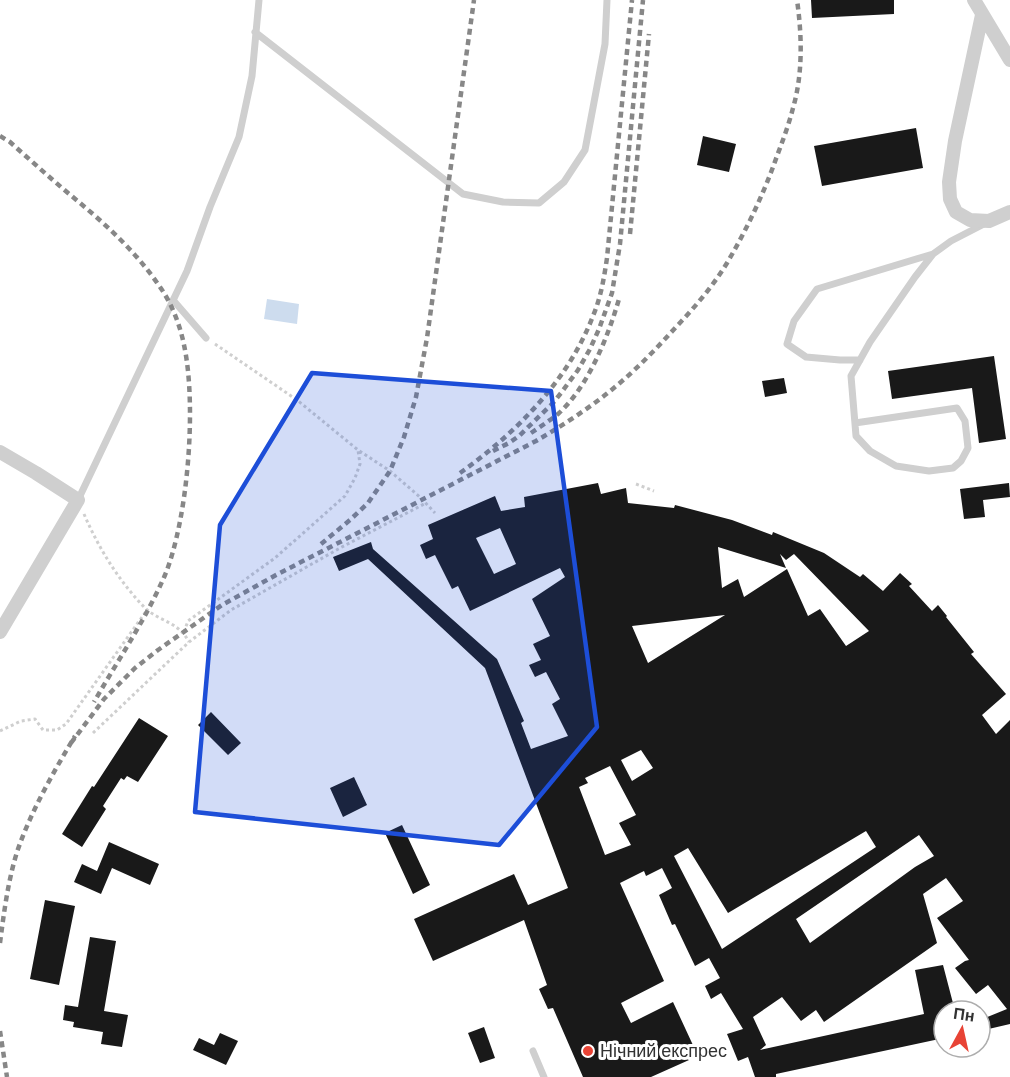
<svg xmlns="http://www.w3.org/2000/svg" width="1010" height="1077" font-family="'DM Sans',sans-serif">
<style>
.water{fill:#cddcee}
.building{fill:#191919;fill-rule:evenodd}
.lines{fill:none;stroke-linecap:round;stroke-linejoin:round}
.path{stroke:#cfcfcf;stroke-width:3;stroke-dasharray:3 3;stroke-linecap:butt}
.lane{stroke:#cfcfcf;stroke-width:7}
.street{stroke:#cfcfcf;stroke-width:14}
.rail{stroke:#878787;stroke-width:4.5;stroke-dasharray:6 4.5;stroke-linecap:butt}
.marked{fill:#1d4ed8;fill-opacity:0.2;stroke:#1d4ed8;stroke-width:4.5;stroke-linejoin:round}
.poi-dot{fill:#e84335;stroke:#fff;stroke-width:2}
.labels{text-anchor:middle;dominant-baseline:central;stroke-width:6;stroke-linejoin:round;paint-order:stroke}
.poi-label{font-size:18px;fill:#323232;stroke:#fff;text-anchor:start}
</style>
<rect width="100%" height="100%" fill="#fff"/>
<path class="water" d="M 267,299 L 299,304 L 297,324 L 264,319 Z"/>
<path class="building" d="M 811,0 L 894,0 L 894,14 L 812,18 Z
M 916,128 L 923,168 L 822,186 L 814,146 Z
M 703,136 L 736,144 L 729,172 L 697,165 Z
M 994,356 L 1006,439 L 979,443 L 972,388 L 892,399 L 888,371 Z
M 784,378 L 787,393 L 765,397 L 762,381 Z
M 598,483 L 601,494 L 626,488 L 628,503 L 674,508 L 675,505 L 732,520 L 772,535 L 773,532 L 824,553 L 860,577 L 863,574 L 883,591 L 900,573 L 912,584 L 909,586 L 932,611 L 938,605 L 947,616 L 946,617 L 974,652 L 971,654 L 1006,694 L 982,715 L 996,734 L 1010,720 L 1010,1024 L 980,1031 L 980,1020 L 1007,1009 L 988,985 L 976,994 L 955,968 L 965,961 L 969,960 L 937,918 L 963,901 L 946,878 L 923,894 L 937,943 L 824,1022 L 816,1010 L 801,1021 L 782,997 L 753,1017 L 766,1045 L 760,1050 L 924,1014 L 915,970 L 943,965 L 954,1007 L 944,1010 L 944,1038 L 776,1074 L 776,1077 L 755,1077 L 748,1057 L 738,1061 L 727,1034 L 743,1029 L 721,993 L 711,999 L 705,986 L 720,978 L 709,958 L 695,966 L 675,924 L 672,925 L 659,895 L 672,888 L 662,868 L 646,876 L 644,871 L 620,883 L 664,981 L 621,1003 L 631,1023 L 673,1002 L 698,1056 L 651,1077 L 583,1077 L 553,1008 L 548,1009 L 539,989 L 547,985 L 524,920 L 433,961 L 414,919 L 514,874 L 528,905 L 568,888 L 485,668 L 368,559 L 339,571 L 333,557 L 371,542 L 373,549 L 497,659 L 524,721 L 521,723 L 531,749 L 568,736 L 552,704 L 560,699 L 546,672 L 535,677 L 529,665 L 541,660 L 533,644 L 550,636 L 532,599 L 565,577 L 560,568 L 470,611 L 458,586 L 452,589 L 435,555 L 426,559 L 420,545 L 433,539 L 428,525 L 495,496 L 501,511 L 525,507 L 524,497 ZM 500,528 L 516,564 L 494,574 L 476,538 ZM 718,547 L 786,568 L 780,554 L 786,560 L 794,554 L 869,631 L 846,646 L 820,609 L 808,616 L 787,569 L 744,597 L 738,579 L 722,588 ZM 725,615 L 648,663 L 632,626 ZM 641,750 L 653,768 L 632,781 L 621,760 ZM 610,766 L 636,815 L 619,823 L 631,845 L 605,855 L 579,787 L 588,783 L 585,778 ZM 866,831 L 876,847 L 722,949 L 674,856 L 688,848 L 728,913 ZM 919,835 L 934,856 L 915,867 L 810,943 L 796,919 Z
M 1009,483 L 1010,497 L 983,500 L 985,517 L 964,519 L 960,489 Z
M 211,712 L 241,743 L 228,755 L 198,725 Z
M 139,718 L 168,736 L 138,782 L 127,776 L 124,780 L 121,778 L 103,806 L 106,809 L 82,847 L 62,834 L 92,786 L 94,787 Z
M 354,777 L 367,805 L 343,817 L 330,788 Z
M 402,825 L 430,885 L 413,894 L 385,833 Z
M 109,842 L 159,864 L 150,885 L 112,868 L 101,894 L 74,882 L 82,864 L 97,871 Z
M 45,900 L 75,906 L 59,985 L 30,979 Z
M 90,937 L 116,941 L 104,1011 L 128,1015 L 122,1047 L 101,1044 L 103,1032 L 73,1027 L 74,1022 L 63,1020 L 65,1005 L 78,1007 Z
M 484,1027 L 495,1058 L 480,1063 L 468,1033 Z
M 220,1033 L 238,1041 L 226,1065 L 193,1050 L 199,1038 L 214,1045 Z"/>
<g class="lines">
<path class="path" d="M 215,344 L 297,400 L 358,450 L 390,471 L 421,498 L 435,513
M 636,484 L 654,491
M 84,514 C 99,549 119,581 145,608 C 160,622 178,621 189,642
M 184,632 L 188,621 L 275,558 L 345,496 L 355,478 L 360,464 L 358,450
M 0,731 L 21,721 L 35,719 L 43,730 L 57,730 L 66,724 L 147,610
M 93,733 L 189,642 L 231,610 L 340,548 L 426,503"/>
<path class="lane" d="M 255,32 L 463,194 L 503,202 L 539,203 L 564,182 L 585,150 L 605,44 L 607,0
M 173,300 L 206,338
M 860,360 L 840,360 L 806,357 L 787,344 L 794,321 L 817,289 L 933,254
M 855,423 L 957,408 L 965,421 L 968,448 L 961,461 L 953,468 L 929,471 L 896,466 L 870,451 L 856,436 L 851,376 L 870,342 L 915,277 L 933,254 L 951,241 L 984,224
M 78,500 L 187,271 L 210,207 L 239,137 L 252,76 L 259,0
M 533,1051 L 544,1077"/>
<path class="street" d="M 974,0 L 1010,60
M 982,15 L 955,141 L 949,182 L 950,199 L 956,212 L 970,220 L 989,221 L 1010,212
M 0,452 L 36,473 L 78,500 L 0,632"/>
<path class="rail" d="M 0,136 L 10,142 C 29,159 48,176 68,193 C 102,221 135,250 160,287 C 172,304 180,325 184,345 C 197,405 188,519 165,575 C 146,619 118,660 94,702
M 630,234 L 649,34
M 531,433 C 540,427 549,421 558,414 C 588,387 608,337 619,299
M 493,451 L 509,443 L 519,436 L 553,403 L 561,393 L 578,370 L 590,349 L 599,329 L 612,293 L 620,244 L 643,0
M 460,473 C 516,433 568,381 593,316 C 601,297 604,278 607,258 L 632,0
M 321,544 L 350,520 L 368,503 L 390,471 L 404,437 L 416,397 L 427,338 L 474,0
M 71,743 L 104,699 L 135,668 L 158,650 L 222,605 L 276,575 L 536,441 C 563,425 590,408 615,387 C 637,369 657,348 676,327 C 695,307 713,286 727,263 C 747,229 764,193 777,156 C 783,140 789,124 793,108 C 803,74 802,35 797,0
M 0,943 C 4,912 8,881 17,852 C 31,811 53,773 75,736
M 0,1031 L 7,1077"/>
</g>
<path class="marked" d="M 312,373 L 551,391 L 597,727 L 499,845 L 195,812 L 220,525 Z"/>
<circle class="poi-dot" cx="588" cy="1051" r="6"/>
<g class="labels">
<g class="poi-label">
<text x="600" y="1051">Нічний експрес</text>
</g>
</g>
<g transform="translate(962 1029) rotate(8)"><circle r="28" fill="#ffffff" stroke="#adadad" stroke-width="1.5"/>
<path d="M0-4.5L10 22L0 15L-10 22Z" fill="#e84335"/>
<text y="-9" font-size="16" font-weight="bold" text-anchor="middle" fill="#323232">Пн</text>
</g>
</svg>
